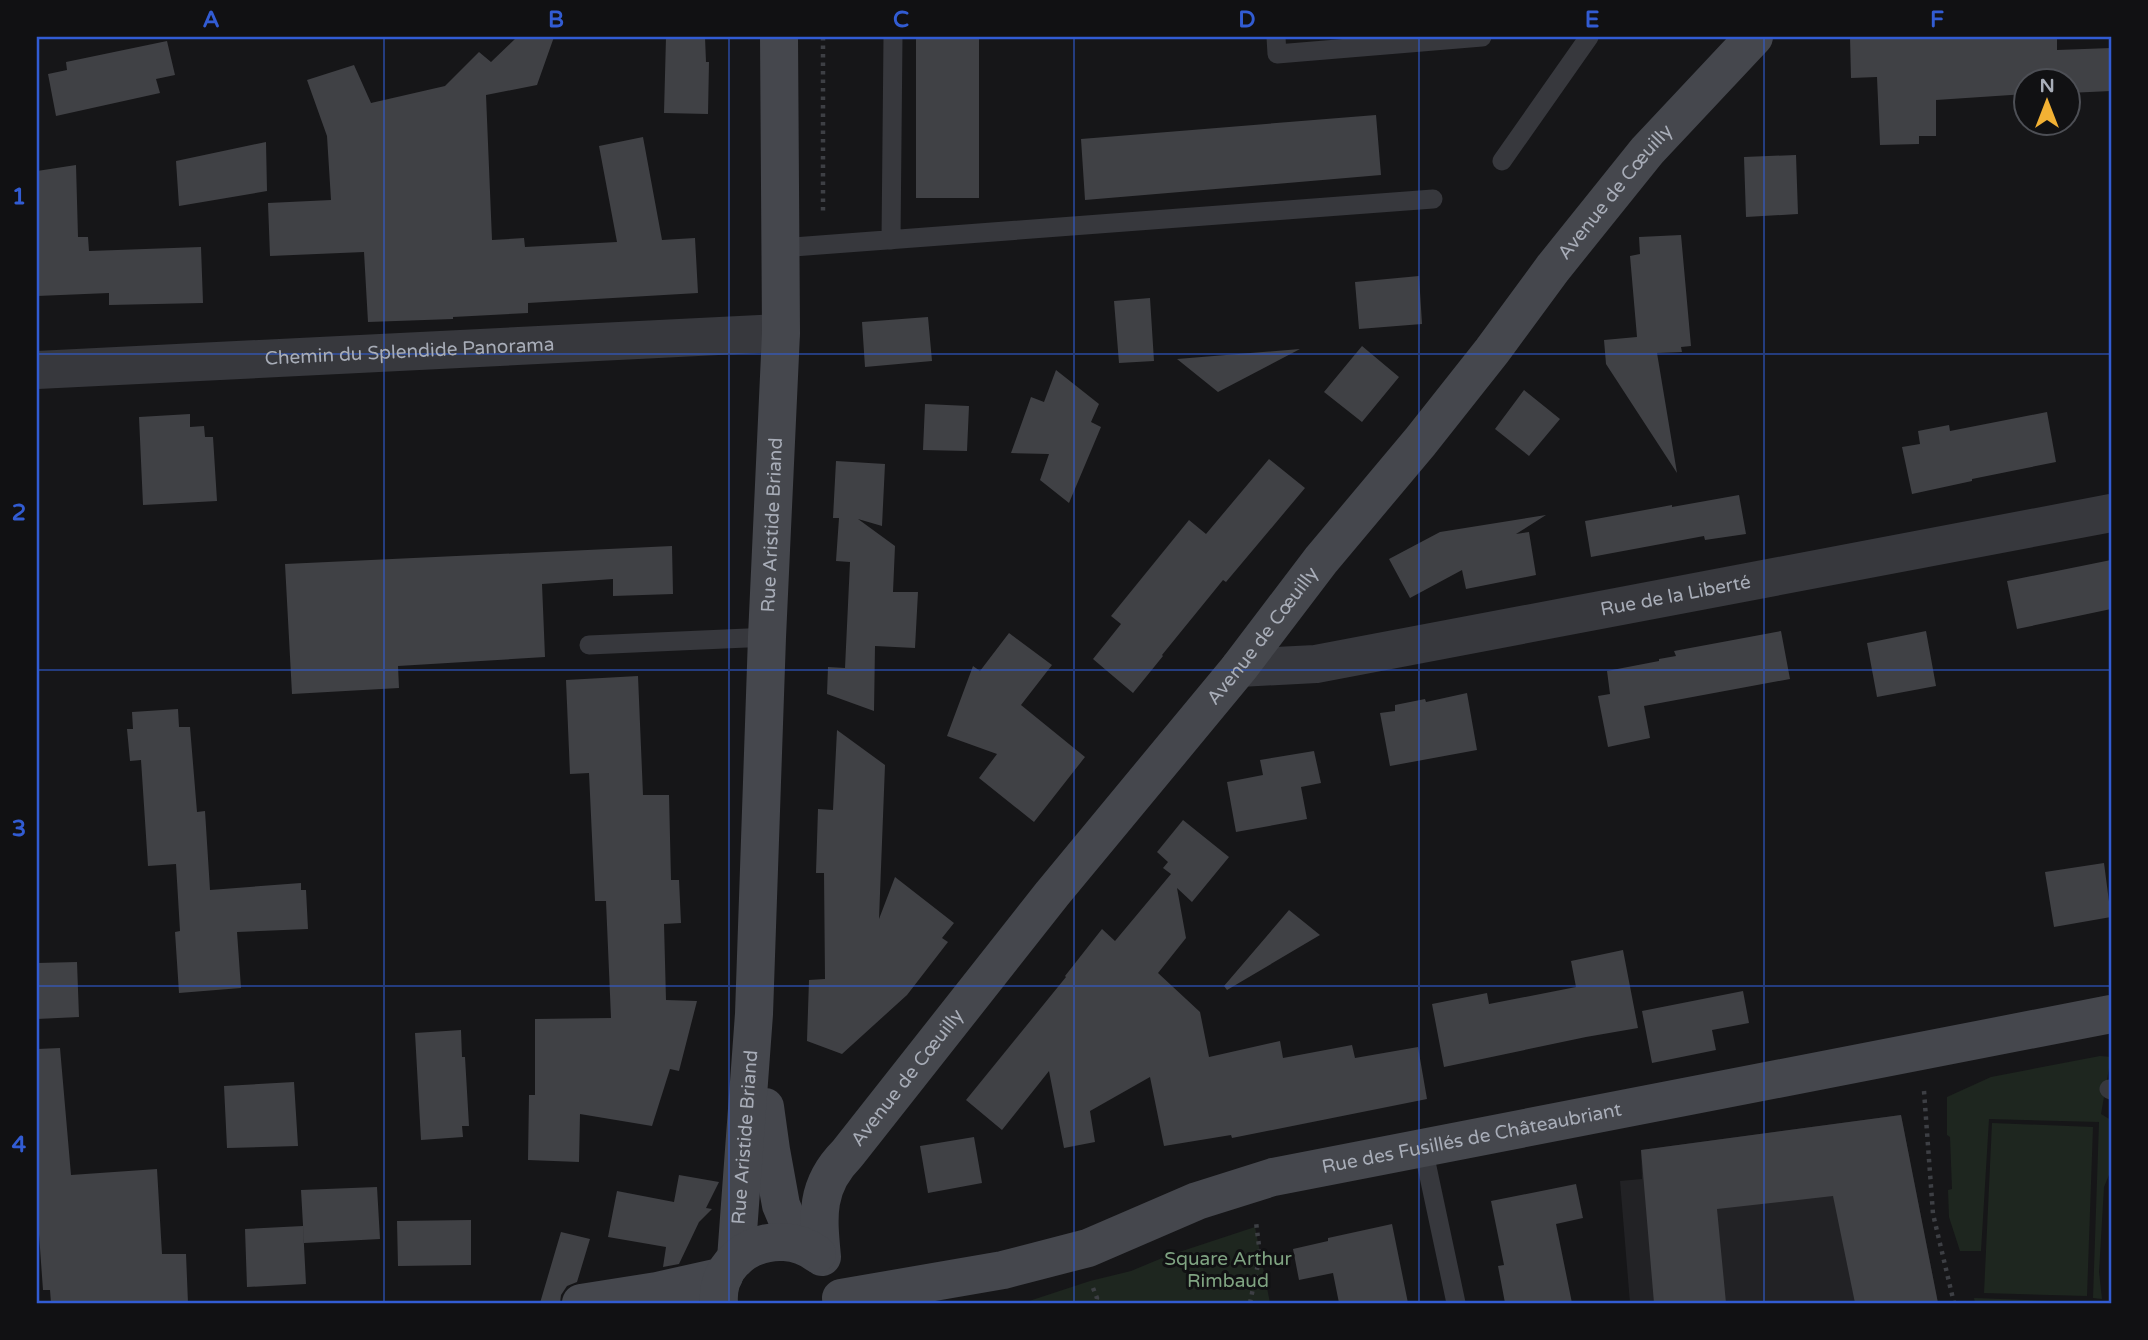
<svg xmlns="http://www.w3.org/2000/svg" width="2148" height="1340" font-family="'Varela Round',sans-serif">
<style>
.built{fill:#222225}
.green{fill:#1e261f}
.building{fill:#404145}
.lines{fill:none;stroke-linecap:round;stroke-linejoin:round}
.path{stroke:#3d3f44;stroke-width:4.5;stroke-dasharray:3.5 5;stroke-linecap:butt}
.lane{stroke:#37383d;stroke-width:19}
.street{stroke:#37383d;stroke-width:38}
.secondary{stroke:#45474d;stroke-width:38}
.grid{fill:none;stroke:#325cd3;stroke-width:2;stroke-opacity:0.55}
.labels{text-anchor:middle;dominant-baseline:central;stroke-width:6;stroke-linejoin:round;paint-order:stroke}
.street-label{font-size:19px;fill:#a8adb8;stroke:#111113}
.park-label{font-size:19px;fill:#7fa381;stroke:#111113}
.neatline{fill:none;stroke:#325cd3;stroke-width:2.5}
.grid-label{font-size:23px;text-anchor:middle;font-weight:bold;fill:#325cd3}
</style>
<rect width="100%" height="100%" fill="#161618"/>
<path class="built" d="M 1901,1115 L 1938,1303 L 1630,1303 L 1620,1181 L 1642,1179 L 1641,1150 Z"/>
<path class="green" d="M 2100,1056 L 2111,1057 L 2101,1114 L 2111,1120 L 2111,1170 L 2104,1187 L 2099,1272 L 2102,1299 L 2093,1298 L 2099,1122 L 1989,1119 L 1981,1251 L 1960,1251 L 1949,1217 L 1948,1190 L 1952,1189 L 1950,1137 L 1947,1135 L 1947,1097 L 1991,1077 Z
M 1992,1123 L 2093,1127 L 2087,1296 L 1984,1293 Z
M 1255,1227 L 1270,1303 L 1023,1303 L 1090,1281 L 1131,1271 L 1167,1256 Z
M 1974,1298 L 2102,1303 L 1975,1303 Z"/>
<path class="building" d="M 517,37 L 554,37 L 537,85 L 486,95 L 492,240 L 524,238 L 525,247 L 617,242 L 599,146 L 643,137 L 662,240 L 695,238 L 698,293 L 528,303 L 528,313 L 453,317 L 453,319 L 368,322 L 364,252 L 270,256 L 268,203 L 331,200 L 327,136 L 307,80 L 354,65 L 371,103 L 445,86 L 479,52 L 491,62 Z
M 666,37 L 705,37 L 706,62 L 709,62 L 708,114 L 664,113 Z
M 916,37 L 979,37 L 979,198 L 916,198 Z
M 1850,37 L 2057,37 L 2057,50 L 2111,48 L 2111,91 L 2068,93 L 2068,80 L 2026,80 L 2026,94 L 1936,100 L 1936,136 L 1919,136 L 1919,144 L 1880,145 L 1877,77 L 1851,78 Z
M 167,41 L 175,75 L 156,79 L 160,93 L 56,116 L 48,74 L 67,70 L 66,62 Z
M 1376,115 L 1381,175 L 1085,200 L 1081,139 Z
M 266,142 L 267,191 L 179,206 L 176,161 Z
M 1796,155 L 1798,214 L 1746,217 L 1744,157 Z
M 76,165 L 78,237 L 88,237 L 89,251 L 201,247 L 203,303 L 109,305 L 109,293 L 37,296 L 37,171 Z
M 1681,235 L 1691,346 L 1681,347 L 1682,352 L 1657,353 L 1677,473 L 1606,364 L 1604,340 L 1637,337 L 1630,256 L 1640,254 L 1639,237 Z
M 1419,276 L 1422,324 L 1359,329 L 1355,282 Z
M 1150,298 L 1154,361 L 1119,363 L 1114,301 Z
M 928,317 L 932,361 L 865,367 L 862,322 Z
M 1362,346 L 1399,377 L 1362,422 L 1324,392 Z
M 1300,349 L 1218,392 L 1177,359 Z
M 1056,370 L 1099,404 L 1091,422 L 1101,427 L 1069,503 L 1040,480 L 1049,454 L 1011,453 L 1031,397 L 1044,402 Z
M 1524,390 L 1560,419 L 1529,456 L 1495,429 Z
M 925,404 L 969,406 L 967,451 L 923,450 Z
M 2047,412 L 2056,462 L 1972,479 L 1972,481 L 1912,494 L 1902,447 L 1920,444 L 1918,431 L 1949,425 L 1950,431 Z
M 190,414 L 190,427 L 204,426 L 205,437 L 213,437 L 217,501 L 143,505 L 139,417 Z
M 1269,459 L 1305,488 L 1226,582 L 1223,580 L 1162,655 L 1163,656 L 1133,693 L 1093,659 L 1121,624 L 1111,616 L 1189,520 L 1206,534 Z
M 836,461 L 885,464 L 882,526 L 858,519 L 895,546 L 893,592 L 918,592 L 915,648 L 875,646 L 874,711 L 827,694 L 828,667 L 845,668 L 850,562 L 836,561 L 839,518 L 833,518 Z
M 1739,495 L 1746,534 L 1705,540 L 1704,536 L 1591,557 L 1585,521 L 1672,505 L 1672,507 Z
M 1546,515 L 1516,534 L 1529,532 L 1536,575 L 1466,589 L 1462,570 L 1410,598 L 1389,559 L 1440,532 Z
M 672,546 L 673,594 L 613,596 L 613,579 L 542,584 L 545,657 L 398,666 L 399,688 L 292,694 L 285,564 Z
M 2111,560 L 2111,609 L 2017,629 L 2007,581 Z
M 1781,631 L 1790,679 L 1644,706 L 1650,738 L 1608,747 L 1598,696 L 1610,694 L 1607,671 L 1659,661 L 1659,659 L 1676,656 L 1674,651 Z
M 1926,631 L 1936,686 L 1877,697 L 1867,643 Z
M 1009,633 L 1052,665 L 1021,705 L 1085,757 L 1034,822 L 979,778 L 997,754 L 947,736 L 973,666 L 980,671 Z
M 638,676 L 643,795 L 669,795 L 671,880 L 679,880 L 681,923 L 664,924 L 666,1000 L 697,1001 L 679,1071 L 670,1069 L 652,1126 L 580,1114 L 579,1162 L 528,1160 L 529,1095 L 535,1095 L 535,1019 L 611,1018 L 606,901 L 595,901 L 589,773 L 570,774 L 566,680 Z
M 1467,693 L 1477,750 L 1390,766 L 1380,713 L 1395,711 L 1395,705 L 1425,699 L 1426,702 Z
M 178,709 L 179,727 L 190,727 L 197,812 L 205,811 L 210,890 L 301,883 L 301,890 L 306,890 L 308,929 L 237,932 L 241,988 L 179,993 L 175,932 L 180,931 L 176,864 L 148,866 L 141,760 L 130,761 L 127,729 L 133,729 L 132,712 Z
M 837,730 L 885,765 L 879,919 L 895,877 L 954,923 L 942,938 L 948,942 L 907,995 L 842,1054 L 807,1041 L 809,980 L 825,979 L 824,873 L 816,873 L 818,809 L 833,810 Z
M 1314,751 L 1321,783 L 1301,787 L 1307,819 L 1236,832 L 1227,782 L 1263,775 L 1260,760 Z
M 1183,820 L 1229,857 L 1192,902 L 1177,888 L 1186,938 L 1158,973 L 1200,1012 L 1209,1057 L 1280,1041 L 1283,1058 L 1352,1045 L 1355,1058 L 1418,1047 L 1427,1099 L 1232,1138 L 1231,1135 L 1164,1146 L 1150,1077 L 1090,1111 L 1095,1142 L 1064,1148 L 1049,1071 L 1002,1130 L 966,1100 L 1066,977 L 1065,976 L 1102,929 L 1115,941 L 1171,874 L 1163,868 L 1168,862 L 1157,852 Z
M 2104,863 L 2111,917 L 2054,927 L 2045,872 Z
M 1289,910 L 1320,935 L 1227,990 L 1224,986 Z
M 1623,950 L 1638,1028 L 1586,1037 L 1444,1067 L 1432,1004 L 1487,993 L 1489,1004 L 1576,987 L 1571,961 Z
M 77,962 L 79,1017 L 37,1019 L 37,963 Z
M 1743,991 L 1749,1023 L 1712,1030 L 1716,1050 L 1652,1063 L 1642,1011 Z
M 461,1030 L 462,1057 L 465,1057 L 469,1126 L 462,1126 L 463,1137 L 421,1140 L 415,1033 Z
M 60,1048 L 71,1175 L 157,1169 L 162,1254 L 186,1254 L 188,1303 L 51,1303 L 50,1290 L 43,1290 L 37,1206 L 37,1049 Z
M 294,1082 L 298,1146 L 227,1148 L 224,1086 Z
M 1901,1115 L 1938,1303 L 1855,1303 L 1833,1196 L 1717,1209 L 1726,1303 L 1654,1303 L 1641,1150 Z
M 974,1137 L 982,1183 L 928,1193 L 920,1146 Z
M 679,1175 L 719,1182 L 706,1208 L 712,1209 L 699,1222 L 679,1264 L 663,1267 L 666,1247 L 608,1237 L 617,1191 L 674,1202 Z
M 1576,1184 L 1583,1218 L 1556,1224 L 1572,1303 L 1505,1303 L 1498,1266 L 1504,1265 L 1491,1201 Z
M 377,1187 L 380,1239 L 304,1243 L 301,1190 Z
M 471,1220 L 471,1265 L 398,1266 L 397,1221 Z
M 1392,1224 L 1408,1303 L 1339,1303 L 1333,1273 L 1299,1280 L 1293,1249 L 1328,1241 L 1328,1238 Z
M 303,1226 L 306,1284 L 247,1287 L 245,1229 Z
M 561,1232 L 590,1239 L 577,1282 L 567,1286 L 561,1295 L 560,1303 L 540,1303 Z"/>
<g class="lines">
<path class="path" d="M 823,37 L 823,214
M 1924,1091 L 1933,1214 L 1954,1303
M 1093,1288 L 1097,1298 L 1096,1303
M 1250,1303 L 1260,1254 L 1256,1222"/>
<path class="lane" d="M 1276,37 L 1277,54 L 1482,37
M 1502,161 L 1589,37
M 891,240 L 893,37
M 780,248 L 1433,199
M 589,645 L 767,637
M 2109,1089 L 2111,1090
M 1423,1148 L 1456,1303"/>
<g class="street">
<path id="s1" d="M 37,370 L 781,333"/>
<path id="s2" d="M 1239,668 L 1316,664 L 2111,513"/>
</g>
<g class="secondary">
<path d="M 765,1107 L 771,1150 L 781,1205 L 797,1243"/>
<path id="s3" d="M 822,1257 C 818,1216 815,1186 847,1154 L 1052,894 L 1239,668 L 1321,560 L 1420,442 L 1492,351 L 1553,268 L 1647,151 L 1754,37"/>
<path id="s4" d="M 736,1259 L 754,1014 L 767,637 L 781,333 L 779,37"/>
<path id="s5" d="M 841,1298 L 1003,1270 L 1088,1248 L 1197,1201 L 1273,1177 L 2111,1014"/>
<path d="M 581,1303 L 657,1291 L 724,1276"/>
<path d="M 719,1303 C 715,1251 778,1225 817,1254"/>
</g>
</g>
<path class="grid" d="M 384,37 L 384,1303M 729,37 L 729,1303M 1074,37 L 1074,1303M 1419,37 L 1419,1303M 1764,37 L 1764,1303M 37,354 L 2111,354M 37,670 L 2111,670M 37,986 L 2111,986"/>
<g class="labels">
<g class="street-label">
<text stroke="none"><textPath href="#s3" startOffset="1342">Avenue de Cœuilly</textPath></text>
<text stroke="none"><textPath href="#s1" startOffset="373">Chemin du Splendide Panorama</textPath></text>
<text stroke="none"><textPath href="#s4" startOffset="735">Rue Aristide Briand</textPath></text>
<text stroke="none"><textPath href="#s2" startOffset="443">Rue de la Liberté</textPath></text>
<text stroke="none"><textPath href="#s3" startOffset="775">Avenue de Cœuilly</textPath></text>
<text stroke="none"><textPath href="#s3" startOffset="208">Avenue de Cœuilly</textPath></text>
<text stroke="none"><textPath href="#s4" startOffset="122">Rue Aristide Briand</textPath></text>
<text stroke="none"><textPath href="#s5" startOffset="653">Rue des Fusillés de Châteaubriant</textPath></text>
</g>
<g class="park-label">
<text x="1228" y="1259">Square Arthur<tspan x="1228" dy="22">Rimbaud</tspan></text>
</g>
</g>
<rect width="2148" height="1340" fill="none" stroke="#111113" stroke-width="77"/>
<g transform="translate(2047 102)"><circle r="33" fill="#111113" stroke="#4d4f55" stroke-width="2"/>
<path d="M0-5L12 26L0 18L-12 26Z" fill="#f2b134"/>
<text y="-10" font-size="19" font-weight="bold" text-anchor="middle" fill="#a8adb8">N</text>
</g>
<rect x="38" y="38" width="2072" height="1264" class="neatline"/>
<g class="grid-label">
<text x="211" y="27">A</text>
<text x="556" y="27">B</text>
<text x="901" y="27">C</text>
<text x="1247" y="27">D</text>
<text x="1592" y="27">E</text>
<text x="1937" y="27">F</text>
<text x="19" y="204">1</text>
<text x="19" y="520">2</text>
<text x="19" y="836">3</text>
<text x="19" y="1152">4</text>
</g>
</svg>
